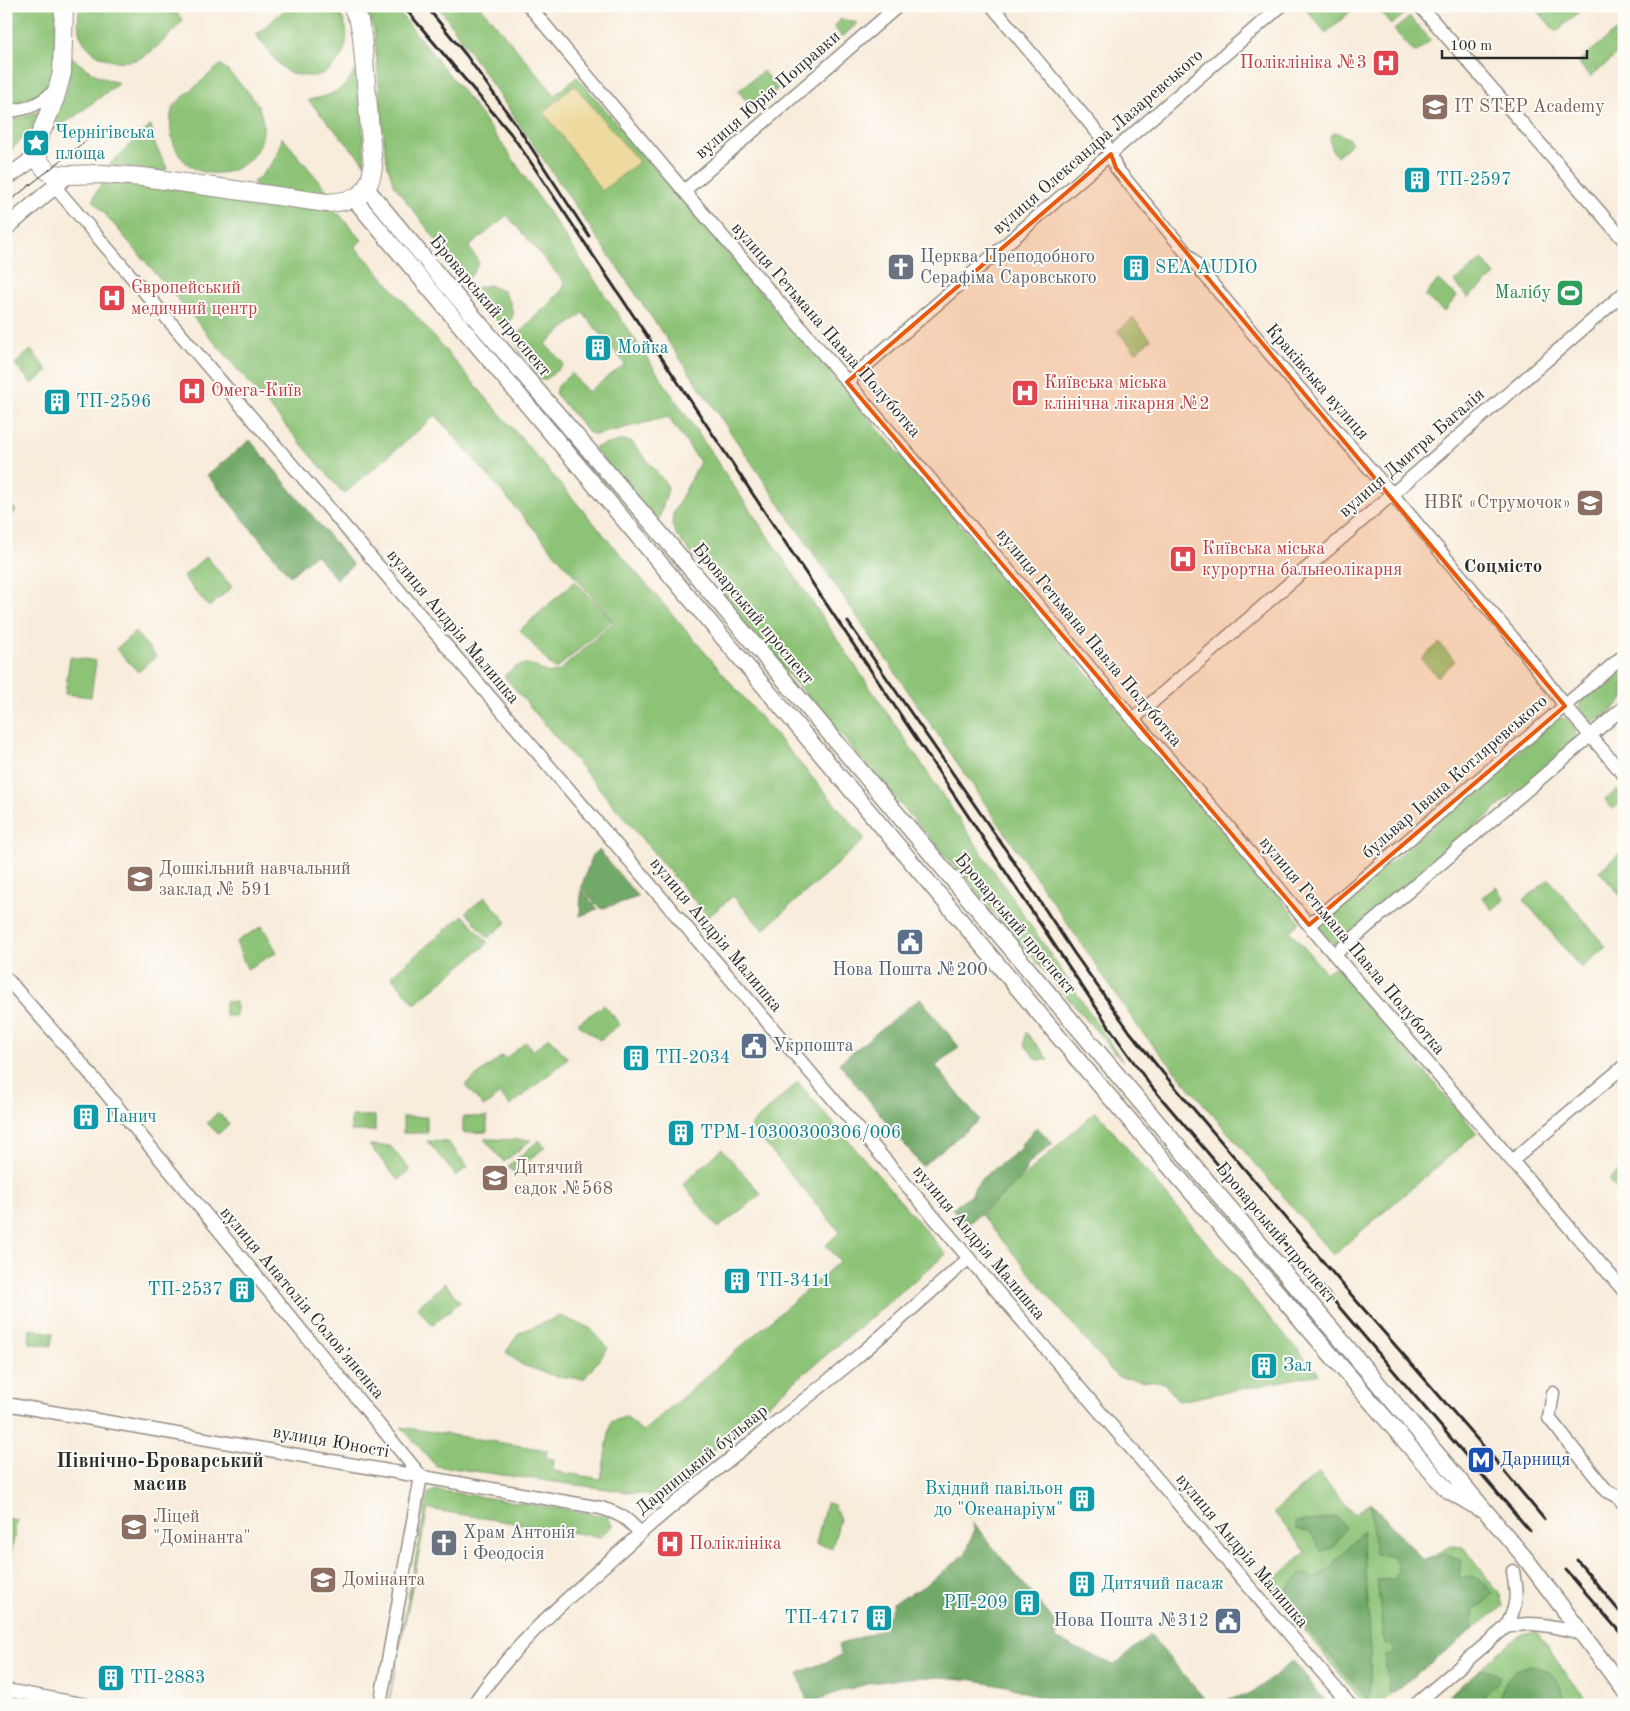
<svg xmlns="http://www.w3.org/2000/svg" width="1630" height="1711" font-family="'Old Standard TT',serif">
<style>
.green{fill:#8cc376;stroke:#5c7750}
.forest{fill:#71a967;stroke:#4e6a49}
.sand{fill:#eeda9e;stroke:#8c8264}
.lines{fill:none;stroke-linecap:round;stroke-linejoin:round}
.minor-casing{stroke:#928c83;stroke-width:15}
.major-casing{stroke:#928c83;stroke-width:18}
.highway-casing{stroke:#928c83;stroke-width:20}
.minor{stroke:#fff;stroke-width:12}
.major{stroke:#fff;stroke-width:15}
.highway{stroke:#fff;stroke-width:18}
.tram{stroke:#2b2b2b;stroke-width:1}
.rail{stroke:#2b2b2b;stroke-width:3}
.marked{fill:#e8590c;fill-opacity:0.2;stroke:#e8590c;stroke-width:4;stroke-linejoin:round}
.labels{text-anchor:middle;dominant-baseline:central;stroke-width:4;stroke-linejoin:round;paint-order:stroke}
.health-label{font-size:18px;fill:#be3a42;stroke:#fdfcf7;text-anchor:start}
.street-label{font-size:18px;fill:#2b2b2b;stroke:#fdfcf7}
.education-label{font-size:18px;fill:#785e54;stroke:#fdfcf7;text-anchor:start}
.culture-label{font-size:18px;fill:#0d838f;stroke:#fdfcf7;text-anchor:start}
.worship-label{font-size:18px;fill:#5b616d;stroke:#fdfcf7;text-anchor:start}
.leisure-label{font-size:18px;fill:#27864d;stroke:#fdfcf7;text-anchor:end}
.service-label{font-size:18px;fill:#4e5e75;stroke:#fdfcf7}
.transit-label{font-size:18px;fill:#164399;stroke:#fdfcf7;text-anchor:start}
.neighbourhood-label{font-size:19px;font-weight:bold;fill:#2b2b2b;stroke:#fdfcf7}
.quarter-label{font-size:20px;font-weight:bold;fill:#2b2b2b;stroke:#fdfcf7}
</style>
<rect width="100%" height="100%" fill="#fdfcf7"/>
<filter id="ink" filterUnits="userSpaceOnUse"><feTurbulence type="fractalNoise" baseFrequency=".02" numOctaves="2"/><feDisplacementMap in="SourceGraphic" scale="10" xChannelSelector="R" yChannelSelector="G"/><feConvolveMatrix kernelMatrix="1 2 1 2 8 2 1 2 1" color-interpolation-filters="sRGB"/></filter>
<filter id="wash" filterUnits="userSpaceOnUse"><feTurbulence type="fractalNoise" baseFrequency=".0096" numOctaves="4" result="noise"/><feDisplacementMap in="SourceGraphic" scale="20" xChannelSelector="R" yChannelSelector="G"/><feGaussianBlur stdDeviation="1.12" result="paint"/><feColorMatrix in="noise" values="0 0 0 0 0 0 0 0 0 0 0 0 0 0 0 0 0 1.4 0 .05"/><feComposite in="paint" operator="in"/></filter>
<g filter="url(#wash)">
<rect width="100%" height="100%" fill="#f8ecdb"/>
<path class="green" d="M 6,6 L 56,6 C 55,45 64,108 6,103 Z
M 80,6 L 172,6 L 183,21 C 172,32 153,54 138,59 C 118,66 91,58 81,37 C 77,27 78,17 80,6 Z
M 289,6 L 331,6 C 363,27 342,80 305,76 C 299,75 291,74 286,71 C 276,62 265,46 256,35 Z
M 365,6 L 394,6 L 471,102 L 510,155 L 1123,1062 L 725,601 L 721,588 L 677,536 L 672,525 L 673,514 L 700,462 L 668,417 L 596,435 L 588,432 L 555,393 L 557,387 L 571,373 L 588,392 L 625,364 L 583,313 L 545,344 L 564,364 L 548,378 L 542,380 L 518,348 L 519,333 L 563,289 L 565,283 L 507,215 L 469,247 L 479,263 L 471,276 L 466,279 L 394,185 L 388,167 L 385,151 L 374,30 Z
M 445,6 L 480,6 L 555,95 L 577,77 L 1300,922 L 1290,931 L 1326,973 L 1335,966 L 1477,1133 L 1333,1255 L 1141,1031 L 441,10 Z
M 1308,6 L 1357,6 L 1326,33 L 1305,8 Z
M 1376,6 L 1400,6 L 1406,13 L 1391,25 Z
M 1541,6 L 1586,6 L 1556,32 L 1537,10 Z
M 1410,17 L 1431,40 L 1417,52 L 1413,51 L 1394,30 Z
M 841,19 L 858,23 L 842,37 L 834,27 Z
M 1624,24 C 1624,57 1613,57 1590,77 L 1578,62 Z
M 72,57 C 87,71 100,78 119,83 L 74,117 L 47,134 L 63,100 L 68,85 L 70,59 Z
M 221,64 C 230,74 252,94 257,104 C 288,166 193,204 173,141 C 170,131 169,117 173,107 C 177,101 213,72 221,64 Z
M 763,71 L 778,89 L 753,109 L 738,91 Z
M 354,72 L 359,73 L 365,164 L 308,100 C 328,97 344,91 354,72 Z
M 42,110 L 29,132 L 6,155 L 6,118 L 21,118 Z
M 151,125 L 155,144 L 167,168 L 164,172 L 109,165 Z
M 1335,132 L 1348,138 L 1352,143 L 1337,156 L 1332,151 L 1330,136 Z
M 282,137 L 331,195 L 256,188 L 253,182 C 269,169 279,158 282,137 Z
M 110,181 L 329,209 L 338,213 L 362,240 L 355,247 L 374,267 L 865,839 L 763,930 L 733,896 L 708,917 L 504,676 C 535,648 536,679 558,672 L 614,622 L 436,415 L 344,494 L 93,200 C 97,190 99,184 110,181 Z
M 1482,259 L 1495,275 L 1468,298 L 1455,282 Z
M 1438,280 L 1457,296 L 1444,312 L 1425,296 Z
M 489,285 L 503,291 L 510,302 L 513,314 L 512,318 L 506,325 L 503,321 L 499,324 L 472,289 Z
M 1133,318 L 1151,339 L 1136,352 L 1117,331 Z
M 31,350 L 48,371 L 32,384 L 15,364 Z
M 623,440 L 632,442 L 667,485 L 668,489 L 658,522 L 593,448 Z
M 6,499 L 16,511 L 8,518 L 6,517 Z
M 206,556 L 232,587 L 209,607 L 183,577 Z
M 575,581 L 612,621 L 555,670 L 520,630 Z
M 135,632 L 156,656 L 138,672 L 116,649 Z
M 1439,643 L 1455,661 L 1438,677 L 1421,659 Z
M 70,657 L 96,661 L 91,697 L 65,694 Z
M 1624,663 L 1624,699 C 1614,707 1592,734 1581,715 C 1578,709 1579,704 1582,699 Z
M 1561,718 C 1573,719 1579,729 1574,741 L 1341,944 L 1334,945 L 1319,928 L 1320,923 L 1556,719 Z
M 1617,790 L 1624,797 L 1624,799 L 1613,809 L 1605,800 Z
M 1620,853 L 1624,857 L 1624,900 L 1599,871 Z
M 1549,879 L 1606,947 L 1581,968 L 1524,900 Z
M 1496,887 L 1505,899 L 1492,910 L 1482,897 Z
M 485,897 L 507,922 L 488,938 L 466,912 Z
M 463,915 L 488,943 L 415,1004 L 391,976 Z
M 262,926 L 277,952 L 247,969 L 236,942 Z
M 225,1002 L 236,1002 L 236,1016 L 225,1016 Z
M 604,1005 L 620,1024 L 600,1040 L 577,1024 Z
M 1026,1032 L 1049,1060 L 1037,1060 L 1024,1044 Z
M 549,1037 L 568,1059 L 510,1106 L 500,1094 L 484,1107 L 465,1085 L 502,1056 L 505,1059 L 526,1042 L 533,1051 Z
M 798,1082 L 946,1254 L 659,1496 L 436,1466 L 401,1427 L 547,1450 L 546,1458 L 554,1459 L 553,1471 L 601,1479 L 611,1422 L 627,1416 L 642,1432 L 840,1261 L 826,1245 L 840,1232 L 750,1126 Z
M 1096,1111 L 1273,1322 L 1319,1374 L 1179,1401 L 1164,1383 L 1117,1377 L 981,1215 Z
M 218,1112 L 229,1124 L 218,1134 L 207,1123 Z
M 351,1116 L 375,1116 L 375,1131 L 351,1131 Z
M 403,1117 L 427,1117 L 427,1133 L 403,1133 Z
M 463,1117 L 487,1117 L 487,1132 L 463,1133 Z
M 484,1139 L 531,1140 L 504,1162 Z
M 539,1140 L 545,1147 L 514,1173 L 508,1166 Z
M 427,1141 L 448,1142 L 468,1167 L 456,1176 Z
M 369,1145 L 390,1146 L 410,1170 L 398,1180 Z
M 722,1149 L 761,1194 L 718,1228 L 683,1184 Z
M 1624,1168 L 1624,1198 L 1608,1180 Z
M 445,1283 L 460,1302 L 432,1325 L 417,1307 Z
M 560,1316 L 590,1328 L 608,1348 L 584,1379 L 555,1376 L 522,1365 L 506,1352 L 519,1333 Z
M 30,1329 L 53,1333 L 51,1346 L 29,1343 Z
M 1318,1473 L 1354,1515 L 1370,1502 L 1423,1560 C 1437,1558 1441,1548 1452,1546 C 1455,1546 1461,1547 1464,1547 L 1500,1595 L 1503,1606 L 1393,1692 L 1380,1705 L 1365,1705 L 1268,1585 L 1306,1552 L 1274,1512 Z
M 436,1490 L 608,1516 L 612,1526 L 600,1537 L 428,1509 L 388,1705 L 428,1493 Z
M 826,1503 L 834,1505 L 840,1519 L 832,1548 L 816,1544 Z
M 6,1518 L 17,1520 L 7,1579 L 6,1579 Z
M 1537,1632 L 1568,1677 L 1591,1705 L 1438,1705 L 1518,1636 Z"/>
<path class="forest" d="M 250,440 L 353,565 L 336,579 L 316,554 L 290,576 L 207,475 Z
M 599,850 L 638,897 L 601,909 L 581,888 L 592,855 Z
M 581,890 L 598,909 L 580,916 Z
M 920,998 L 959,1047 L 936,1066 L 979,1120 L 922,1166 L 839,1063 Z
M 1037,1127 L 1053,1143 L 1026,1166 L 1025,1172 L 1018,1181 L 966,1226 L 952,1208 L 971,1196 L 974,1189 L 982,1178 L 1023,1147 L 1021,1144 Z
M 1370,1502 L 1423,1560 L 1432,1559 L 1445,1553 L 1461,1560 L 1459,1578 L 1471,1576 L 1484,1582 L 1493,1594 L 1481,1606 L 1473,1611 L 1474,1629 L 1393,1692 L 1389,1692 L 1385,1656 L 1389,1656 L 1394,1652 L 1392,1645 L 1384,1644 L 1377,1580 L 1395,1579 C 1400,1569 1398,1563 1391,1555 L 1375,1554 Z
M 1337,1516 L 1345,1528 L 1333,1548 L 1322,1552 L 1310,1532 L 1297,1529 L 1295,1522 L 1318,1520 Z
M 973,1523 L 1056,1623 L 1055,1639 L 1114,1665 L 1150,1635 L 1208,1703 L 1243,1696 L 1254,1692 L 1293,1661 L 1328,1705 L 1305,1705 L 1302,1701 L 1298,1705 L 1062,1705 L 1007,1686 L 974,1680 L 940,1677 L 907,1678 L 871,1683 L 838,1692 L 808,1704 L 798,1673 L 841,1656 L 838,1645 L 886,1628 L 886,1617 L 890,1614 L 893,1603 L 918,1590 L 941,1574 L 966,1553 L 974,1531 Z
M 1363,1531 L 1362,1540 C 1368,1594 1373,1646 1369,1701 L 1280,1596 L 1302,1573 L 1315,1579 L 1330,1567 Z
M 1532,1665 C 1558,1674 1558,1680 1567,1705 L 1484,1705 L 1498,1700 L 1506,1681 L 1515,1670 Z
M 1481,1669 L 1501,1675 C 1495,1691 1484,1690 1477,1705 L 1440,1705 L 1447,1697 L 1470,1681 Z"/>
<path class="sand" d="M 574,85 L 639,162 L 602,191 L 544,112 Z"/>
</g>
<g filter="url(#ink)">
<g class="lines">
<g class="minor-casing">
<path id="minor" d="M 529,6 L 684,191 L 1031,597 L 1133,719 L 1223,820 L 1309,925 L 1624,1291
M 992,6 L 1102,138 L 1111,154 L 1116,168 L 1285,372 L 1392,494 L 1523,650 L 1565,706 L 1624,775
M 1420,6 L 1624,240
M 6,110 C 25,112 44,102 57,88
M 55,187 L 1350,1705
M 684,191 L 898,6
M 847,382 L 1281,6
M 1133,719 L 1624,293
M 1309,925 L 1624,655
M 1335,954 L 1624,707
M 6,978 L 82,1064 L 421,1476
M 1512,1161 L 1624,1066
M 1553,1393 L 1549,1418 L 1607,1491 L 1617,1496 L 1624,1504
M 6,1404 L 601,1508 C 620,1514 627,1518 640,1533
M 1506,1627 C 1535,1620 1554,1627 1582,1633
M 6,1690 L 87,1705
M 380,1705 L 421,1476
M 473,1705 C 513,1645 563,1602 616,1555 C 691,1487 772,1427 850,1363 C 890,1329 930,1293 969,1258
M 1415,1705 L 1506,1627 C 1518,1604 1517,1596 1513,1571"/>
</g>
<g class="major-casing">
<path id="major" d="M 6,178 L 36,157
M 367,189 L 449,288 L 661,534 L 1526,1559 L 1624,1690
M 354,199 L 1084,1067 L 1446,1489 L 1478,1508
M 6,228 L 68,175"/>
</g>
<g class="highway-casing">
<path id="highway" d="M 64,6 L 62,73 L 55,98 L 36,145 L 36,157 L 46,170 L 52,174 L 68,175 L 102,174 L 143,177 L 327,203 C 355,201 369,197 373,167 L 362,36 L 359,21 L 352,6"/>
</g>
<use href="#minor" class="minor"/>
<use href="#major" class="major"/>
<use href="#highway" class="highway"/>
<path class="tram" d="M 6,204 L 102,128"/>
<path class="rail" d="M 403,6 L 511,134 L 532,164 L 1118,1040 L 1150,1085 L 1530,1531
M 426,6 L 466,55 L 519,129 L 589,236
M 848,622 L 1010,856 L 1074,953 L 1130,1032 L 1163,1073 L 1354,1298 L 1490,1454 L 1544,1519
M 1577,1560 L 1624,1617
M 1566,1570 L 1624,1637"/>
</g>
</g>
<path class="marked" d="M 1111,154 L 1116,168 L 1565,706 L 1309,925 L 847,382 Z"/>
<defs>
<g id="hospital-square" transform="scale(1.4375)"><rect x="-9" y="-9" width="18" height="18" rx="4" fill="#e0444e" stroke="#fdfcf7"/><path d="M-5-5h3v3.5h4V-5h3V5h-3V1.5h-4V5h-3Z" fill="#fff"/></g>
<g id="school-square" transform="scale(1.4375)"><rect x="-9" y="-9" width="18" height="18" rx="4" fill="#8d6e63" stroke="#fdfcf7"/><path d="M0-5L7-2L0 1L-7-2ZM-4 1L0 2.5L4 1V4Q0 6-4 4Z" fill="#fff"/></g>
<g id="sight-square" transform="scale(1.4375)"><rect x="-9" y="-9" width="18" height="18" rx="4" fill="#0f9aa8" stroke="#fdfcf7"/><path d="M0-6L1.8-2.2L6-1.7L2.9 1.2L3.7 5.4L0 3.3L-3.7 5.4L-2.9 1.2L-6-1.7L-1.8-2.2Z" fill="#fff"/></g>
<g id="building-square" transform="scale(1.4375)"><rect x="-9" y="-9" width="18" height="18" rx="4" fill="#0f9aa8" stroke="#fdfcf7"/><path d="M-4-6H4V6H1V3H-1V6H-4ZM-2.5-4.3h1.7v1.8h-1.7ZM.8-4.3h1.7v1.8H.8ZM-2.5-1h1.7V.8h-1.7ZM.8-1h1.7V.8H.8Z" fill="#fff"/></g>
<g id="church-square" transform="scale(1.4375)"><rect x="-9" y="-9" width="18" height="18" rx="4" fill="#6b7280" stroke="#fdfcf7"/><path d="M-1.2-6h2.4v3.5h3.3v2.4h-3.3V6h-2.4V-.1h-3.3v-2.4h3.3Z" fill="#fff"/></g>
<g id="stadium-square" transform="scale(1.4375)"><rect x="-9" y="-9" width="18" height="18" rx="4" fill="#2e9e5b" stroke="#fdfcf7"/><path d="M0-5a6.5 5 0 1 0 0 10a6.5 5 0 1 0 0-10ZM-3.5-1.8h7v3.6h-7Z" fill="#fff"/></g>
<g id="civic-square" transform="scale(1.4375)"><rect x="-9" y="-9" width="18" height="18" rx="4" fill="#5c6f8a" stroke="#fdfcf7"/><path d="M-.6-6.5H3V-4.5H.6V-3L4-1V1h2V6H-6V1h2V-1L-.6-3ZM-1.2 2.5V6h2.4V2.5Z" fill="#fff"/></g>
<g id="metro-square" transform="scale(1.4375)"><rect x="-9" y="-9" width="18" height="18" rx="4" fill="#1a4fb4" stroke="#fdfcf7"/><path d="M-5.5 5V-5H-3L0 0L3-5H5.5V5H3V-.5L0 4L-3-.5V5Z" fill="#fff"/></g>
</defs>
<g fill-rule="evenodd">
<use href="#hospital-square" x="1386" y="63"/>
<use href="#school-square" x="1435" y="107"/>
<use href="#sight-square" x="36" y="143"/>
<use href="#building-square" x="1417" y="180"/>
<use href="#church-square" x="901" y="267"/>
<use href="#building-square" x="1136" y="268"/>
<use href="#stadium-square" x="1570" y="293"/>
<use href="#hospital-square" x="112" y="298"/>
<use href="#building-square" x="598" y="348"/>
<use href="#hospital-square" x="192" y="391"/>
<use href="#hospital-square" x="1025" y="393"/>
<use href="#building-square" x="57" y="402"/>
<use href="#school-square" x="1590" y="503"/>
<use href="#hospital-square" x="1183" y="559"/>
<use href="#school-square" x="140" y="879"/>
<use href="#civic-square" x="910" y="942"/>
<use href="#civic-square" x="754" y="1046"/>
<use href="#building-square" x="636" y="1058"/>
<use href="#building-square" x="86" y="1117"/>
<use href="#building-square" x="681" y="1133"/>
<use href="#school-square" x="495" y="1178"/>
<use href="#building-square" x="737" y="1281"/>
<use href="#building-square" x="242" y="1290"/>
<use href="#building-square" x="1264" y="1366"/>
<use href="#metro-square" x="1481" y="1460"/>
<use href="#building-square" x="1082" y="1499"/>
<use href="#school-square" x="134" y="1527"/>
<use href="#church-square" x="444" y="1543"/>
<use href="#hospital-square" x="670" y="1544"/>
<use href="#school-square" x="323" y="1580"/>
<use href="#building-square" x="1082" y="1584"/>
<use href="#building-square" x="1027" y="1603"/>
<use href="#building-square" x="879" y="1618"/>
<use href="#civic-square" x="1228" y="1621"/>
<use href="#building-square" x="111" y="1678"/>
</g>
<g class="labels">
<g class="health-label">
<text x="1367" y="63" text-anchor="end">Поліклініка №3</text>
<text x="131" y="288">Європейський<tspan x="131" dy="21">медичний центр</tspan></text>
<text x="1044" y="383">Київська міська<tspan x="1044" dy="21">клінічна лікарня №2</tspan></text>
<text x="211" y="391">Омега-Київ</text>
<text x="1202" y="549">Київська міська<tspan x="1202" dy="21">курортна бальнеолікарня</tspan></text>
<text x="689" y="1544">Поліклініка</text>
</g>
<g class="street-label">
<text transform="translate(768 95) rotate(-41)">вулиця Юрія Поправки</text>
<text transform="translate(1098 142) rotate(-41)">вулиця Олександра Лазаревського</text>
<text transform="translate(490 306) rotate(50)">Броварський проспект</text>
<text transform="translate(826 330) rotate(49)">вулиця Гетьмана Павла Полуботка</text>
<text transform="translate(1317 382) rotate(49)">Краківська вулиця</text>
<text transform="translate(1412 453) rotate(-41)">вулиця Дмитра Багалія</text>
<text transform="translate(753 614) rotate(50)">Броварський проспект</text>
<text transform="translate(453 627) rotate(50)">вулиця Андрія Малишка</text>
<text transform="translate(1089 638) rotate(50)">вулиця Гетьмана Павла Полуботка</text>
<text transform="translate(1455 777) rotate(-41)">бульвар Івана Котляревського</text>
<text transform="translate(1015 924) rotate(50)">Броварський проспект</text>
<text transform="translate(716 935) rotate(50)">вулиця Андрія Малишка</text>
<text transform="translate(1352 946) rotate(50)">вулиця Гетьмана Павла Полуботка</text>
<text transform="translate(1276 1233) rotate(50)">Броварський проспект</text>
<text transform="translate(979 1243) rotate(50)">вулиця Андрія Малишка</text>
<text transform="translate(302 1303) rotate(50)">вулиця Анатолія Соловʼяненка</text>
<text transform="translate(331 1442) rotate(10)">вулиця Юності</text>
<text transform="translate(702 1460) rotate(-39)">Дарницький бульвар</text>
<text transform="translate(1242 1551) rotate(50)">вулиця Андрія Малишка</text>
</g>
<g class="education-label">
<text x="1454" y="107">IT STEP Academy</text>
<text x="1571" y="503" text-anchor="end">НВК «Струмочок»</text>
<text x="159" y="869">Дошкільний навчальний<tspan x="159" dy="21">заклад № 591</tspan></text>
<text x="514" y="1168">Дитячий<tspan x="514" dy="21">садок №568</tspan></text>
<text x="153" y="1517">Ліцей<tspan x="153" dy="21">"Домінанта"</tspan></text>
<text x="342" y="1580">Домінанта</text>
</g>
<g class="culture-label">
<text x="55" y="133">Чернігівська<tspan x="55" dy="21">площа</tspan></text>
<text x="1436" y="180">ТП-2597</text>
<text x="1155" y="268">SEA AUDIO</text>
<text x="617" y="348">Мойка</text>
<text x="76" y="402">ТП-2596</text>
<text x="655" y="1058">ТП-2034</text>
<text x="105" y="1117">Панич</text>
<text x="700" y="1133">ТРМ-10300300306/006</text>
<text x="756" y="1281">ТП-3411</text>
<text x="223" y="1290" text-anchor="end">ТП-2537</text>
<text x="1283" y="1366">Зал</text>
<text x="1063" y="1489" text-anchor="end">Вхідний павільон<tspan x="1063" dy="21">до "Океанаріум"</tspan></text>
<text x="1101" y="1584">Дитячий пасаж</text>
<text x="1008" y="1603" text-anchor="end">РП-209</text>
<text x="860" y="1618" text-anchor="end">ТП-4717</text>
<text x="130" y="1678">ТП-2883</text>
</g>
<g class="worship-label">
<text x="920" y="257">Церква Преподобного<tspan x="920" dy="21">Серафіма Саровського</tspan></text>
<text x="463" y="1533">Храм Антонія<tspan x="463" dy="21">і Феодосія</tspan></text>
</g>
<g class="leisure-label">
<text x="1551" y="293">Малібу</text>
</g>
<g class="service-label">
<text x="910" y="970">Нова Пошта №200</text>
<text x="773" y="1046" text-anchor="start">Укрпошта</text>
<text x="1209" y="1621" text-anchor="end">Нова Пошта №312</text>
</g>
<g class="transit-label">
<text x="1500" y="1460">Дарниця</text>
</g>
<g class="neighbourhood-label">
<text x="1503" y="567">Соцмісто</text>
</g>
<g class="quarter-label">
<text x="160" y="1462">Північно-Броварський<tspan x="160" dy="23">масив</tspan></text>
</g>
</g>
<rect width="1630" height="1711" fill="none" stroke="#fdfcf7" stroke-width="25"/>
<path d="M1442 50v8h145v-8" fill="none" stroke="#2b2b2b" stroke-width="2.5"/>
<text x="1450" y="50" font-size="15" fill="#2b2b2b" stroke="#fdfcf7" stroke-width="4" paint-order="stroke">100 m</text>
</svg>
